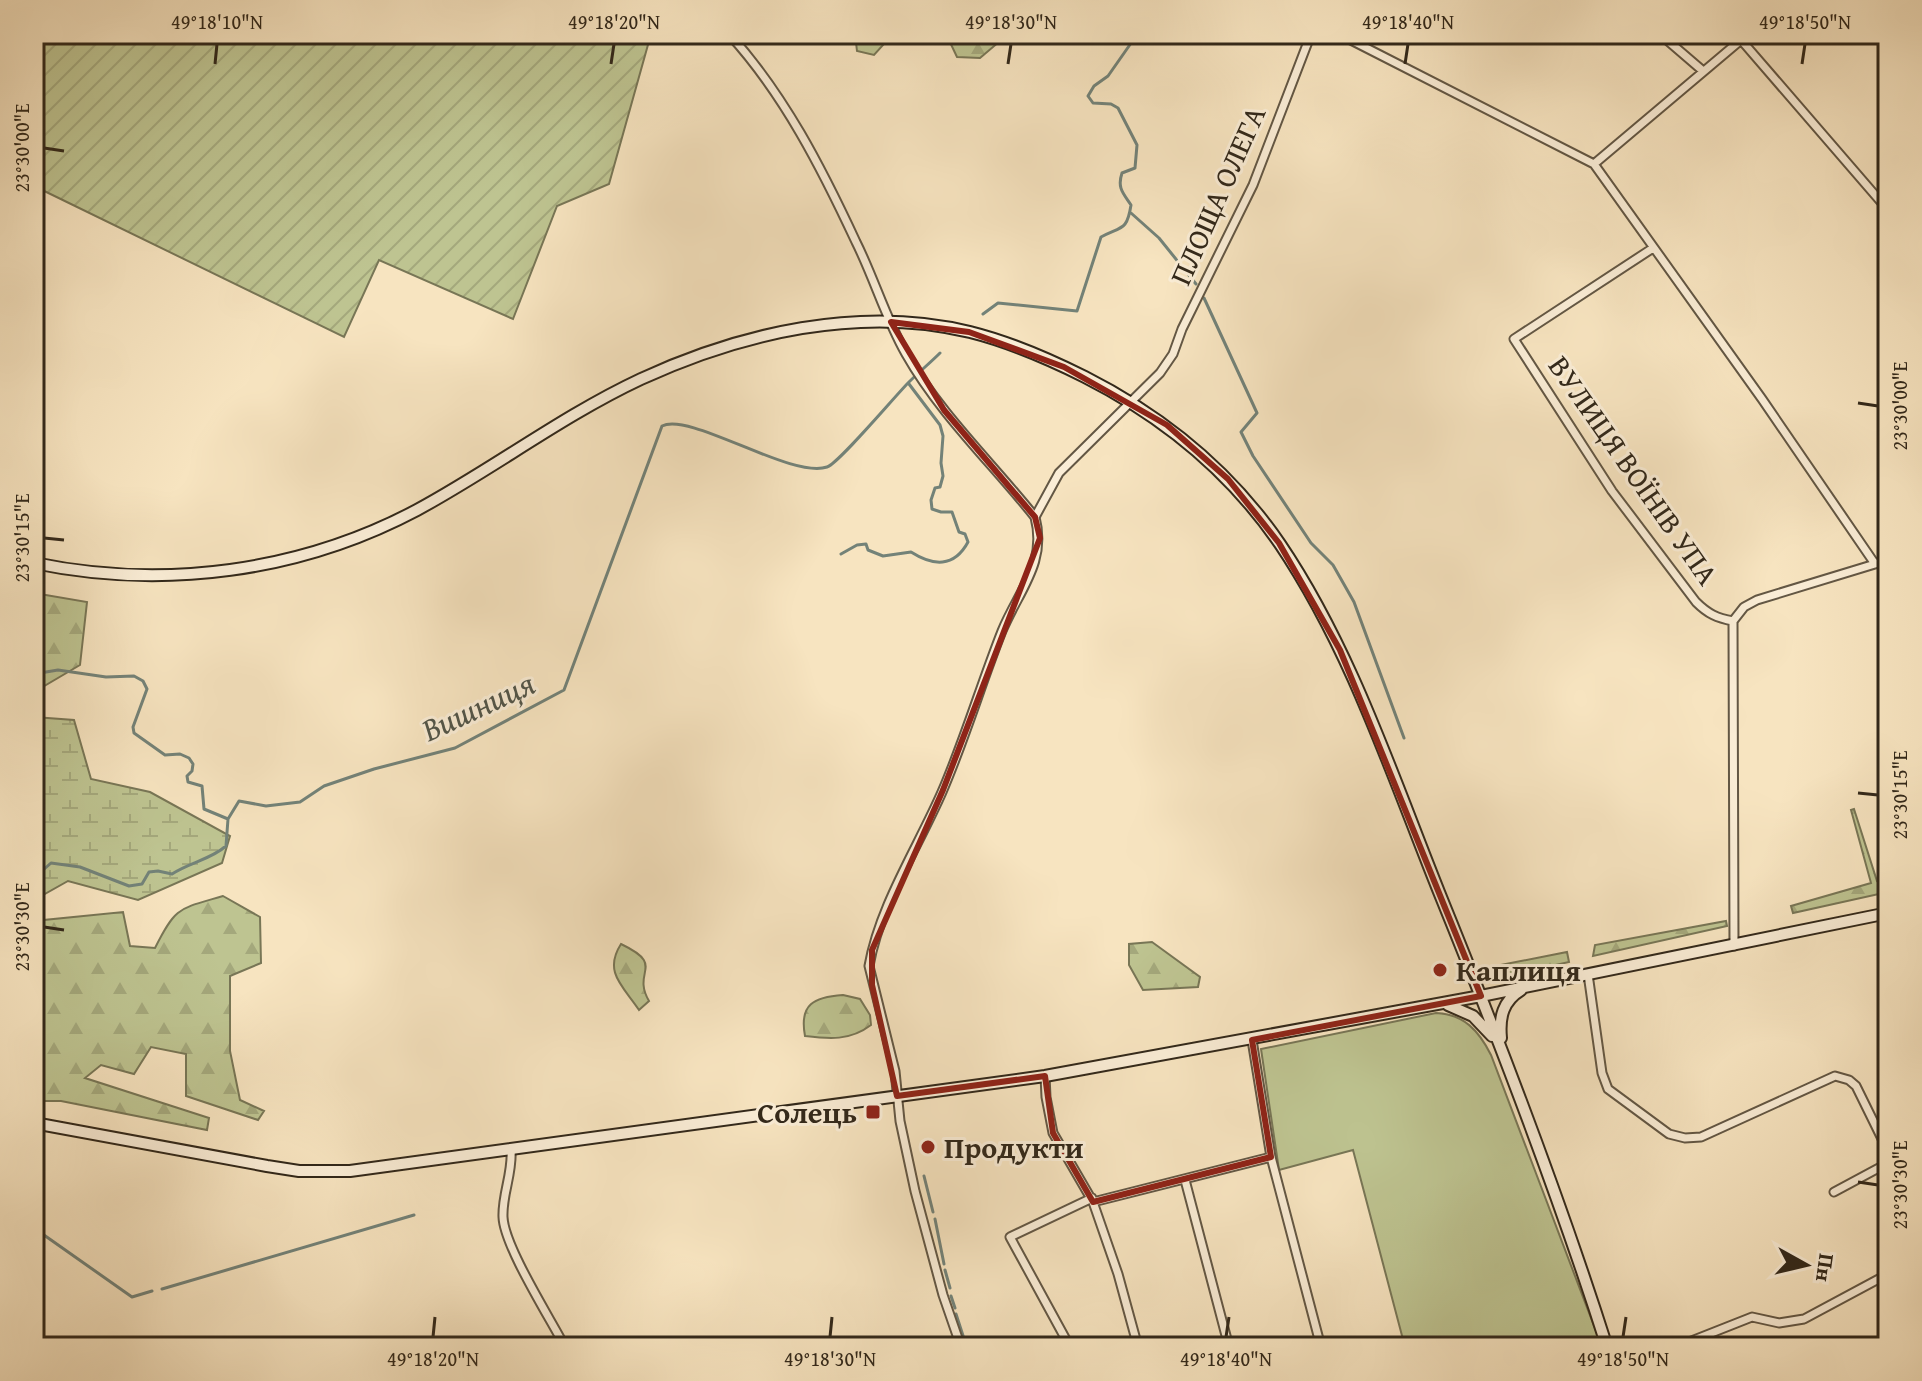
<svg xmlns="http://www.w3.org/2000/svg" width="1922" height="1381" font-family="'Gentium Book Plus',serif">
<style>
.grass{fill:#bec491;stroke:#787656;stroke-width:2}
.forest{fill:url(#forest-firs);stroke:#787656;stroke-width:2}
.wetland{fill:url(#wetland-marsh);stroke:#787656;stroke-width:2}
.garden{fill:url(#garden-furrows);stroke:#787656;stroke-width:2}
.lines{fill:none;stroke-linecap:round;stroke-linejoin:round}
.stream{stroke:#738278;stroke-width:3}
.minor-casing{stroke:#635744;stroke-width:11}
.secondary-casing{stroke:#32281a;stroke-width:14}
.minor{stroke:#faedd6;stroke-width:7}
.secondary{stroke:#faedd6;stroke-width:10}
.marked{fill:none;stroke:#8f2418;stroke-width:6;stroke-linejoin:round}
.ticks{fill:none;stroke:#32281a;stroke-width:3}
.poi-dot{fill:#8f2418;stroke:#faedd6;stroke-width:3}
.labels{text-anchor:middle;dominant-baseline:central;stroke-width:6;stroke-linejoin:round;paint-order:stroke}
.street-label{font-size:30px;fill:#32281a;stroke:#faedd6}
.poi-label{font-size:30px;font-weight:bold;fill:#32281a;stroke:#faedd6;text-anchor:start}
.water-label{font-size:32px;font-style:italic;fill:#525549;stroke:#faedd6}
.neatline{fill:none;stroke:#32281a;stroke-width:3}
.ticks-label{font-size:20px;text-anchor:middle;fill:#32281a}
</style>
<defs>
<pattern id="forest-firs" width="22" height="20" patternUnits="userSpaceOnUse" patternTransform="scale(2)"><rect width="22" height="20" fill="#bec491"/><path d="M5 1l3.5 6h-7zM16 11l3.5 6h-7z" fill="#a4a87c"/></pattern>
<pattern id="wetland-marsh" width="20" height="14" patternUnits="userSpaceOnUse" patternTransform="scale(2)"><rect width="20" height="14" fill="#bec491"/><path d="M1 5h8M5 5V1M11 12h8M15 12V8" fill="none" stroke="#a4a87c"/></pattern>
<pattern id="garden-furrows" width="10" height="10" patternUnits="userSpaceOnUse" patternTransform="scale(2)"><rect width="10" height="10" fill="#bec491"/><path d="M-1 1l2-2M0 10L10 0M9 11l2-2" fill="none" stroke="#a4a87c"/></pattern>
</defs>
<rect width="100%" height="100%" fill="#f7e4c0"/>
<filter id="stains"><feTurbulence type="fractalNoise" baseFrequency=".0025" numOctaves="4"/><feColorMatrix values="0 0 0 0 .2 0 0 0 0 .09 0 0 0 0 .02 0 0 0 .5 -.17"/></filter>
<radialGradient id="worn" r=".72"><stop offset=".6" stop-color="#630" stop-opacity="0"/><stop offset="1" stop-color="#630" stop-opacity=".3"/></radialGradient>
<path class="grass" d="M 1436,1013 C 1464,1014 1479,1031 1491,1055 L 1602,1347 L 1405,1347 L 1353,1150 L 1279,1170 L 1261,1049 Z"/>
<path class="forest" d="M 855,34 L 893,34 L 874,55 L 857,51 Z
M 948,34 L 1001,34 L 1000,41 L 980,58 L 957,57 L 947,36 Z
M 34,593 L 87,602 L 80,665 L 34,692 Z
M 1854,809 L 1877,881 L 1888,879 L 1888,892 L 1793,913 L 1791,906 L 1871,883 L 1851,810 Z
M 223,896 L 260,917 L 261,963 L 230,976 L 230,1051 L 240,1100 L 264,1111 L 258,1120 L 186,1096 L 186,1054 L 151,1047 L 134,1074 L 101,1065 L 85,1078 L 209,1118 L 207,1130 L 61,1101 L 34,1101 L 34,1054 L 38,1049 L 42,1033 L 34,1031 L 34,921 L 123,912 L 130,946 L 155,948 C 176,906 179,909 223,896 Z
M 1726,921 L 1727,926 L 1593,956 L 1595,945 Z
M 1152,942 L 1200,977 L 1198,987 L 1143,990 L 1129,965 L 1129,944 Z
M 621,944 C 667,966 631,970 649,1001 L 639,1010 C 623,986 603,972 621,944 Z
M 1567,952 L 1569,962 L 1483,981 L 1480,969 Z
M 843,995 L 860,999 L 870,1015 L 871,1025 C 850,1041 829,1039 805,1036 C 799,1004 814,997 843,995 Z"/>
<path class="wetland" d="M 34,717 L 74,720 L 91,779 L 150,792 L 230,836 L 222,863 L 138,900 L 68,881 L 34,900 Z"/>
<path class="garden" d="M 34,34 L 651,34 L 609,184 L 557,206 L 513,319 L 379,260 L 344,337 L 34,186 Z"/>
<g class="lines">
<path class="stream" d="M 1089,34 L 1106,40 C 1116,36 1125,38 1135,36
M 1131,213 L 1159,238 L 1196,284
M 1204,298 L 1257,413 L 1241,432 L 1253,456 L 1311,543 L 1333,565 L 1354,602 L 1404,738
M 983,314 L 998,303 L 1077,311 L 1101,237 C 1122,226 1127,231 1131,205 C 1123,193 1117,188 1122,173 L 1135,168 L 1137,145 L 1118,108 L 1111,104 L 1093,103 L 1088,96 L 1094,86 L 1108,76 L 1136,36 L 1148,37 L 1157,34
M 841,554 L 857,545 L 866,544 L 868,550 L 883,556 L 911,552 C 933,566 954,568 968,542 L 965,534 L 959,532 L 952,512 L 941,512 L 932,509 L 931,500 L 935,488 L 940,487 L 943,476 L 941,463 L 943,436 L 940,425 L 909,384
M 34,674 L 58,670 L 106,677 L 134,676 L 143,681 L 147,689 L 133,727 L 134,733 L 165,755 L 180,754 L 189,758 L 193,764 L 192,771 L 187,776 L 188,782 L 202,786 L 204,809 L 228,819
M 34,878 L 51,863 L 80,867 L 129,886 L 142,884 L 149,872 L 158,871 L 172,874 C 190,862 210,860 226,846 L 228,819 L 239,801 L 266,806 L 300,802 L 324,786 L 374,769 L 455,748 L 564,690 L 662,426 C 691,412 791,479 827,467 C 839,463 895,396 909,382 C 919,372 930,363 940,353
M 924,1176 L 933,1212
M 935,1219 L 944,1264
M 34,1228 L 132,1297 L 152,1291
M 945,1270 L 950,1288
M 162,1289 L 414,1215
M 951,1296 L 955,1308
M 956,1314 L 966,1345"/>
<g class="minor-casing">
<path id="minor" d="M 729,34 C 784,94 822,169 856,242 C 874,278 886,319 906,354 C 940,414 992,463 1035,517 C 1047,563 1019,590 1002,631 C 981,684 965,739 942,792 C 918,847 879,907 869,966 L 895,1071 L 900,1121 L 915,1191 L 943,1295 L 961,1347
M 1339,34 L 1594,164 L 1762,399 L 1875,564 L 1888,559
M 1660,34 L 1703,71
M 1742,41 L 1888,210
M 1594,164 L 1748,34
M 1653,248 L 1514,339 L 1612,491 L 1696,602 C 1708,614 1717,618 1733,621 L 1744,607 L 1757,600 L 1875,564
M 1035,517 L 1059,473 L 1160,373 L 1173,354 L 1182,329 L 1253,185 L 1311,34
M 1733,621 L 1734,946
M 1588,974 L 1602,1073 L 1608,1089 L 1669,1134 L 1685,1138 L 1701,1137 L 1835,1076 L 1849,1080 L 1856,1086 L 1888,1151
M 1252,1040 L 1271,1157 L 1321,1347
M 1045,1076 L 1046,1097 L 1053,1133 L 1093,1202 L 1118,1274 L 1138,1347
M 511,1149 C 513,1173 502,1194 503,1217 C 504,1246 550,1318 565,1347
M 1185,1180 L 1229,1347
M 1834,1192 L 1888,1163
M 1093,1202 L 1271,1157
M 1070,1347 L 1010,1237 L 1092,1198
M 1676,1347 L 1752,1317 L 1779,1323 L 1804,1319 L 1888,1274"/>
</g>
<g class="secondary-casing">
<path id="secondary" d="M 34,563 C 164,590 300,572 417,510 C 493,469 562,416 641,379 C 741,333 860,305 970,332 C 1010,342 1049,359 1085,377 C 1164,417 1230,471 1280,544 C 1351,649 1392,775 1439,892 C 1500,1042 1558,1193 1607,1347
M 1448,1005 L 1473,1016 L 1492,1036
M 1501,1038 C 1499,1017 1503,1001 1521,990
M 34,1123 L 267,1166 L 299,1171 L 350,1171 L 1045,1076 L 1481,996 L 1888,913"/>
</g>
<use href="#minor" class="minor"/>
<use href="#secondary" class="secondary"/>
</g>
<path class="marked" d="M 891,322 L 969,332 L 1064,367 L 1167,425 L 1228,479 L 1279,543 L 1340,650 L 1481,996 L 1252,1040 L 1271,1157 L 1093,1202 L 1053,1133 L 1045,1076 L 897,1096 L 872,985 L 872,950 L 943,790 L 1040,538 L 1035,517 L 944,410 Z"/>
<path class="ticks" d="M 215,64 L 217,44M 611,64 L 614,44M 1008,64 L 1011,44M 1405,64 L 1408,44M 1802,64 L 1805,44M 44,148 L 64,151M 1858,403 L 1878,406M 44,538 L 64,540M 1858,793 L 1878,795M 44,927 L 64,930M 1858,1182 L 1878,1185M 433,1337 L 435,1317M 830,1337 L 832,1317M 1226,1337 L 1229,1317M 1623,1337 L 1626,1317"/>
<g class="poi-dot">
<circle cx="1440" cy="970" r="8"/>
<rect x="865" y="1104" width="16" height="16" rx="4"/>
<circle cx="928" cy="1147" r="8"/>
</g>
<g class="labels">
<g class="street-label">
<text transform="translate(1217 195) rotate(-66)">ПЛОЩА ОЛЕГА</text>
<text transform="translate(1634 470) rotate(55)">ВУЛИЦЯ ВОЇНІВ УПА</text>
</g>
<g class="poi-label">
<text x="1456" y="970">Каплиця</text>
<text x="857" y="1112" text-anchor="end">Солець</text>
<text x="944" y="1147">Продукти</text>
</g>
<g class="water-label">
<text transform="translate(478 706) rotate(-25)">Вишниця</text>
</g>
</g>
<rect width="1922" height="1381" fill="none" stroke="#f7e4c0" stroke-width="88"/>
<g transform="translate(1806 1265) rotate(98)" stroke="#faedd6" stroke-width="6" paint-order="stroke">
<path d="M0-6L14 30L0 20L-14 30Z" fill="#32281a"/>
<text y="-12" font-size="22" font-weight="bold" text-anchor="middle" fill="#32281a">Пн</text>
</g>
<rect x="44" y="44" width="1834" height="1293" class="neatline"/>
<g class="ticks-label">
<text x="217" y="29">49°18'10"N</text>
<text x="614" y="29">49°18'20"N</text>
<text x="1011" y="29">49°18'30"N</text>
<text x="1408" y="29">49°18'40"N</text>
<text x="1805" y="29">49°18'50"N</text>
<text transform="translate(22 148) rotate(-90)" y="7">23°30'00"E</text>
<text transform="translate(1900 406) rotate(-90)" y="7">23°30'00"E</text>
<text transform="translate(22 538) rotate(-90)" y="7">23°30'15"E</text>
<text transform="translate(1900 795) rotate(-90)" y="7">23°30'15"E</text>
<text transform="translate(22 927) rotate(-90)" y="7">23°30'30"E</text>
<text transform="translate(1900 1185) rotate(-90)" y="7">23°30'30"E</text>
<text x="433" y="1366">49°18'20"N</text>
<text x="830" y="1366">49°18'30"N</text>
<text x="1226" y="1366">49°18'40"N</text>
<text x="1623" y="1366">49°18'50"N</text>
</g>
<rect width="100%" height="100%" filter="url(#stains)"/>
<rect width="100%" height="100%" fill="url(#worn)"/>
</svg>
